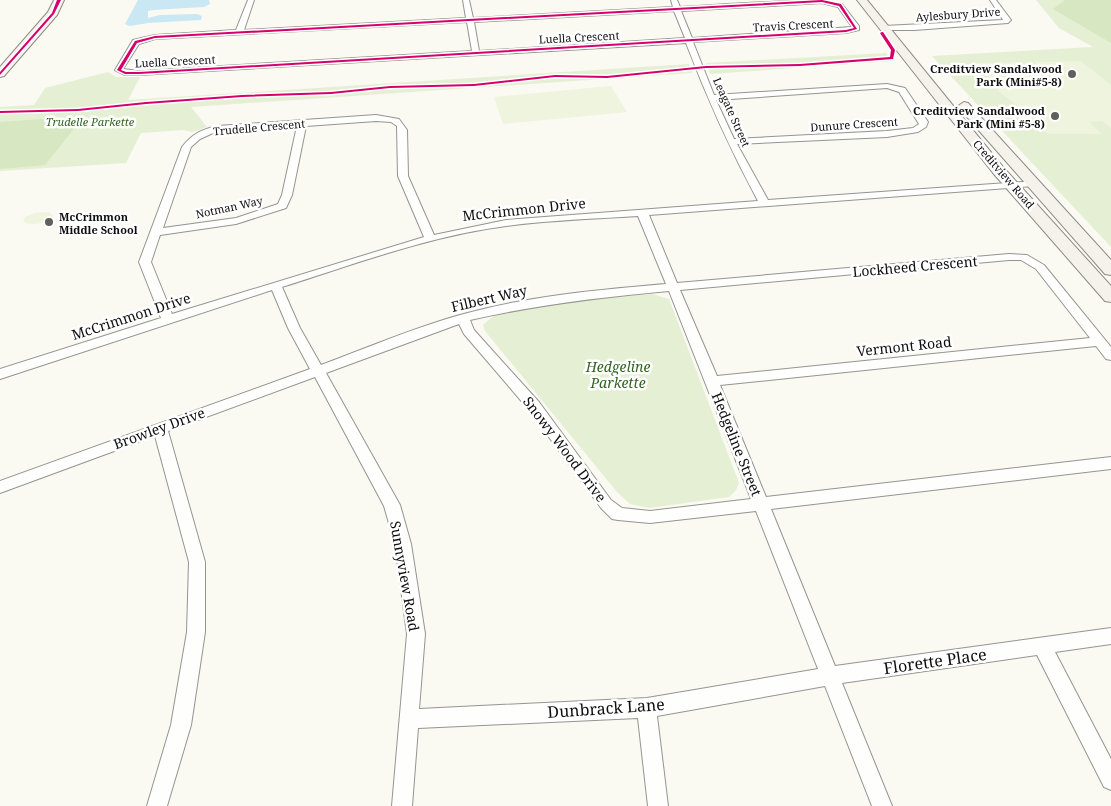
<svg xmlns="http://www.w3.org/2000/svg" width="1111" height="806" font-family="'Noto Serif',serif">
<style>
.green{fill:#e5efd3}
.forest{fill:#d6e7c2}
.pitch{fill:#eef4dd}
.water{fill:#cae8f3}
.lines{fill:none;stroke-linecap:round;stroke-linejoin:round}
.street-casing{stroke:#949491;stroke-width:2}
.secondary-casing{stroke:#8b8a87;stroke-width:2}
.street{fill:#fefefd;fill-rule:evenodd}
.secondary{fill:#f4f2ea;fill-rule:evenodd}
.cycleway-casing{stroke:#fff;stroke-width:3}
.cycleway{fill:#d6006c;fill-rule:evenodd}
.poi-dot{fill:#61605e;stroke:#fff;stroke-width:2}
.labels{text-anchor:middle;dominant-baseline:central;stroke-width:5;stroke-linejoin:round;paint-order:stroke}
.far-street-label{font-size:11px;fill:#0e0e0e;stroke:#fff}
.far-poi-label{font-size:11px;font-weight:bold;fill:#0e0e0e;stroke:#fff;text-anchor:end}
.far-park-label{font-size:11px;font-style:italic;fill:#326321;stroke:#fff}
.street-label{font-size:14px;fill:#0e0e0e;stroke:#fff}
.park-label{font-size:14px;font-style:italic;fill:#326321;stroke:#fff}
.near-street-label{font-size:16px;fill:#0e0e0e;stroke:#fff}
</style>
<rect width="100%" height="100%" fill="#faf9f2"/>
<path class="green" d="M 1036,0 L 1111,0 L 1111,247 L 932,56 L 1093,47 L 1059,28 Z
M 886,53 L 893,61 L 710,74 L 706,63 Z
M 689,64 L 692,73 L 191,107 L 207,127 L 192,132 L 183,130 L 141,133 L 126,163 L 0,171 L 0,107 L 34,105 L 45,88 L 108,72 L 116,77 L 140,77 L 128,100 Z
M 652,294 L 669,299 L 739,483 L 736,490 L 729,497 L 649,508 L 630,504 L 617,492 L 485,331 L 483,325 L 495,315 L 549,303 Z"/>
<path class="forest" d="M 1065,0 L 1111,0 L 1111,43 L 1053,9 Z
M 84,116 L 45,165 L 0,169 L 0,122 Z"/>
<path class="pitch" d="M 1081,61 L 1111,85 L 1111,128 L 1102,121 L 1089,122 L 1102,134 L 1048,134 L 1018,106 L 999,92 L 995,83 L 974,63 L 1021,62 L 1029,69 L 1042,69 L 1034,62 Z
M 611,86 L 627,112 L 503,124 L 494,97 Z
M 49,212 L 53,216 C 46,224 32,226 23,222 L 25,217 L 35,213 Z"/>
<path class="water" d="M 138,0 L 209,0 L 210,4 L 204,7 L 153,10 L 148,11 L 148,18 L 160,15 L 197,14 L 202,16 L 201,20 L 148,23 L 130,26 L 125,24 Z"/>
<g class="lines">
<g class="street-casing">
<path id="street" d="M 248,0 L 254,0 L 244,30 L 466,18 L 463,0 L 469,0 L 473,18 L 673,7 L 671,0 L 677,0 L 680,7 C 709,5 739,3 769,2 C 794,1 818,0 842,4 L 859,26 L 859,30 L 846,33 L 693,42 L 714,95 L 887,84 L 905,88 L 928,122 L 926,127 L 918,132 L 887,137 L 737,144 L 768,200 L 1037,181 L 1039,183 L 1034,186 L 649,215 L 677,283 L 1009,254 L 1027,255 L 1044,265 L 1111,347 L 1111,360 L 1106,359 L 1096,346 L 720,385 L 766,497 L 1111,457 L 1111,469 L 771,509 L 835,666 L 1111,628 L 1111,644 L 1055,652 L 1111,759 L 1111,790 L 1104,787 L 1037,655 L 842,683 L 892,806 L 872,806 L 825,686 L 657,716 L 668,806 L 648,806 L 638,718 L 418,728 L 412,806 L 392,806 L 407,634 L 395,544 L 384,506 L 315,377 L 168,431 L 205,562 L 205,632 L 191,725 L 167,806 L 147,806 L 171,725 L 187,632 L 189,562 L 155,436 L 0,493 L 0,481 L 310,369 L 288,328 L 272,290 L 0,379 L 0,369 L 161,318 L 139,262 L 182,147 C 192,134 202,129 218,126 L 376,115 L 399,119 L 407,130 L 408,176 L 434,235 L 506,220 L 758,201 C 730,149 707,98 686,43 L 139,75 L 125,75 L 115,70 L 133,40 L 155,35 L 236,30 ZM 822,3 L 838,7 L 852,27 L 692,38 L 681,11 ZM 674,11 L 685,38 L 479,51 L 474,22 ZM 467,22 L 472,51 L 139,71 L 123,69 L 139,44 L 155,39 ZM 887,88 L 899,92 L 919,124 L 913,128 L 887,131 L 734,139 L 716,100 ZM 376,121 L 391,122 L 397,126 L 398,176 L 424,237 L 172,314 L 151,262 L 160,235 L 236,224 L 286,208 L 292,195 L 306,126 ZM 297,126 L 282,195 L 278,204 L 236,218 L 163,228 L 191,147 L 200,139 L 213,133 ZM 638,216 L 666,284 C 597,290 527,296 460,315 C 413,328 367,348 321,365 L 300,328 L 282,287 C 355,264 429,236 506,226 C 549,220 594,219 638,216 ZM 1009,260 L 1021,260 L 1036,269 L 1090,338 L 717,376 L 680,290 ZM 669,291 L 751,499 L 650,511 L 622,508 L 611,500 L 539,402 L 474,330 L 470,320 C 536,305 602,297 669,291 ZM 459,324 L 464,334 L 529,410 L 601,508 L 612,519 L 618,520 L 650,523 L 756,511 L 818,669 L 647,698 L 419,709 L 425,634 L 411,544 L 400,505 L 326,373 Z
M 990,0 L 996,0 L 1011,20 L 1008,23 L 914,30 L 884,30 L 880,28 L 884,26 L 1003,20 Z"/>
</g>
<g class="secondary-casing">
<path id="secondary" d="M 54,0 L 64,0 L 57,15 L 4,76 L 0,77 L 0,67 L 48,12 Z
M 857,0 L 867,0 L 1003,167 L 1111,286 L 1111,302 L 1105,301 L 993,173 Z
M 964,102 L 968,103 L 1111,260 L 1111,275 L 1105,274 L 960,109 L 958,106 Z"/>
</g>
<use href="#street" class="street"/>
<use href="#secondary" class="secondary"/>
<g class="cycleway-casing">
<path id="cycleway" d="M 57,0 L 61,0 L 54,14 L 0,75 L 0,72 L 52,13 Z
M 822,0 L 841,4 L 857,29 L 846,32 L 139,74 L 125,74 L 117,70 L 135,41 L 155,36 ZM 822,2 L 839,6 L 854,28 L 846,30 L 139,72 L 126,72 L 121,70 L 137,43 L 155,38 Z
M 882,32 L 883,32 L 895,50 L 893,59 L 800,66 L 706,68 L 607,78 L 555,77 L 474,86 L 390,88 L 331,94 L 242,97 L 146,104 L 78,111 L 0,113 L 0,111 L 78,109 L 146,102 L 242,95 L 331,92 L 390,86 L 474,84 L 555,75 L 607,76 L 706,66 L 800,64 L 890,57 L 891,50 L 880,33 Z"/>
</g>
<use href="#cycleway" class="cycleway"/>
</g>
<g class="poi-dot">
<circle cx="1072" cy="74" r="5"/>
<circle cx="1055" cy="116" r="5"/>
<circle cx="49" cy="222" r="5"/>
</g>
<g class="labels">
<g class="far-street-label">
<text transform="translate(958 14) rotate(-4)">Aylesbury Drive</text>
<text transform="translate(793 25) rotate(-3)">Travis Crescent</text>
<text transform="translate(579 37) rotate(-3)">Luella Crescent</text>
<text transform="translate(175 61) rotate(-3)">Luella Crescent</text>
<text transform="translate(732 112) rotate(66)">Leagate Street</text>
<text transform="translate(854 124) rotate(-4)">Dunure Crescent</text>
<text transform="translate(259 127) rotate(-5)">Trudelle Crescent</text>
<text transform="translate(1004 174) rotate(49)">Creditview Road</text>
<text transform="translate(229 207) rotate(-12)">Notman Way</text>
</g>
<g class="far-poi-label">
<text x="1062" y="68">Creditview Sandalwood<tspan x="1062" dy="13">Park (Mini#5-8)</tspan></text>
<text x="1045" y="110">Creditview Sandalwood<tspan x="1045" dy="13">Park (Mini #5-8)</tspan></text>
<text x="59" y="216" text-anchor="start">McCrimmon<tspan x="59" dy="13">Middle School</tspan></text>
</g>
<g class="far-park-label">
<text x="90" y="121">Trudelle Parkette</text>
</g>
<g class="street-label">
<text transform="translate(524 209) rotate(-6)">McCrimmon Drive</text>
<text transform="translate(915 266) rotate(-5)">Lockheed Crescent</text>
<text transform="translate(489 298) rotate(-13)">Filbert Way</text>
<text transform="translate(131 316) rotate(-18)">McCrimmon Drive</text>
<text transform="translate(904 346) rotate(-6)">Vermont Road</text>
<text transform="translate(159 428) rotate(-20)">Browley Drive</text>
<text transform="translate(737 444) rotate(68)">Hedgeline Street</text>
<text transform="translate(565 449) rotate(53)">Snowy Wood Drive</text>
<text transform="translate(405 576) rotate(80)">Sunnyview Road</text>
</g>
<g class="park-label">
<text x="618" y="366">Hedgeline<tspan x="618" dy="16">Parkette</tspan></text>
</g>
<g class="near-street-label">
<text transform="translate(935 661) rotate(-8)">Florette Place</text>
<text transform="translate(606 708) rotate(-4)">Dunbrack Lane</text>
</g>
</g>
</svg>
